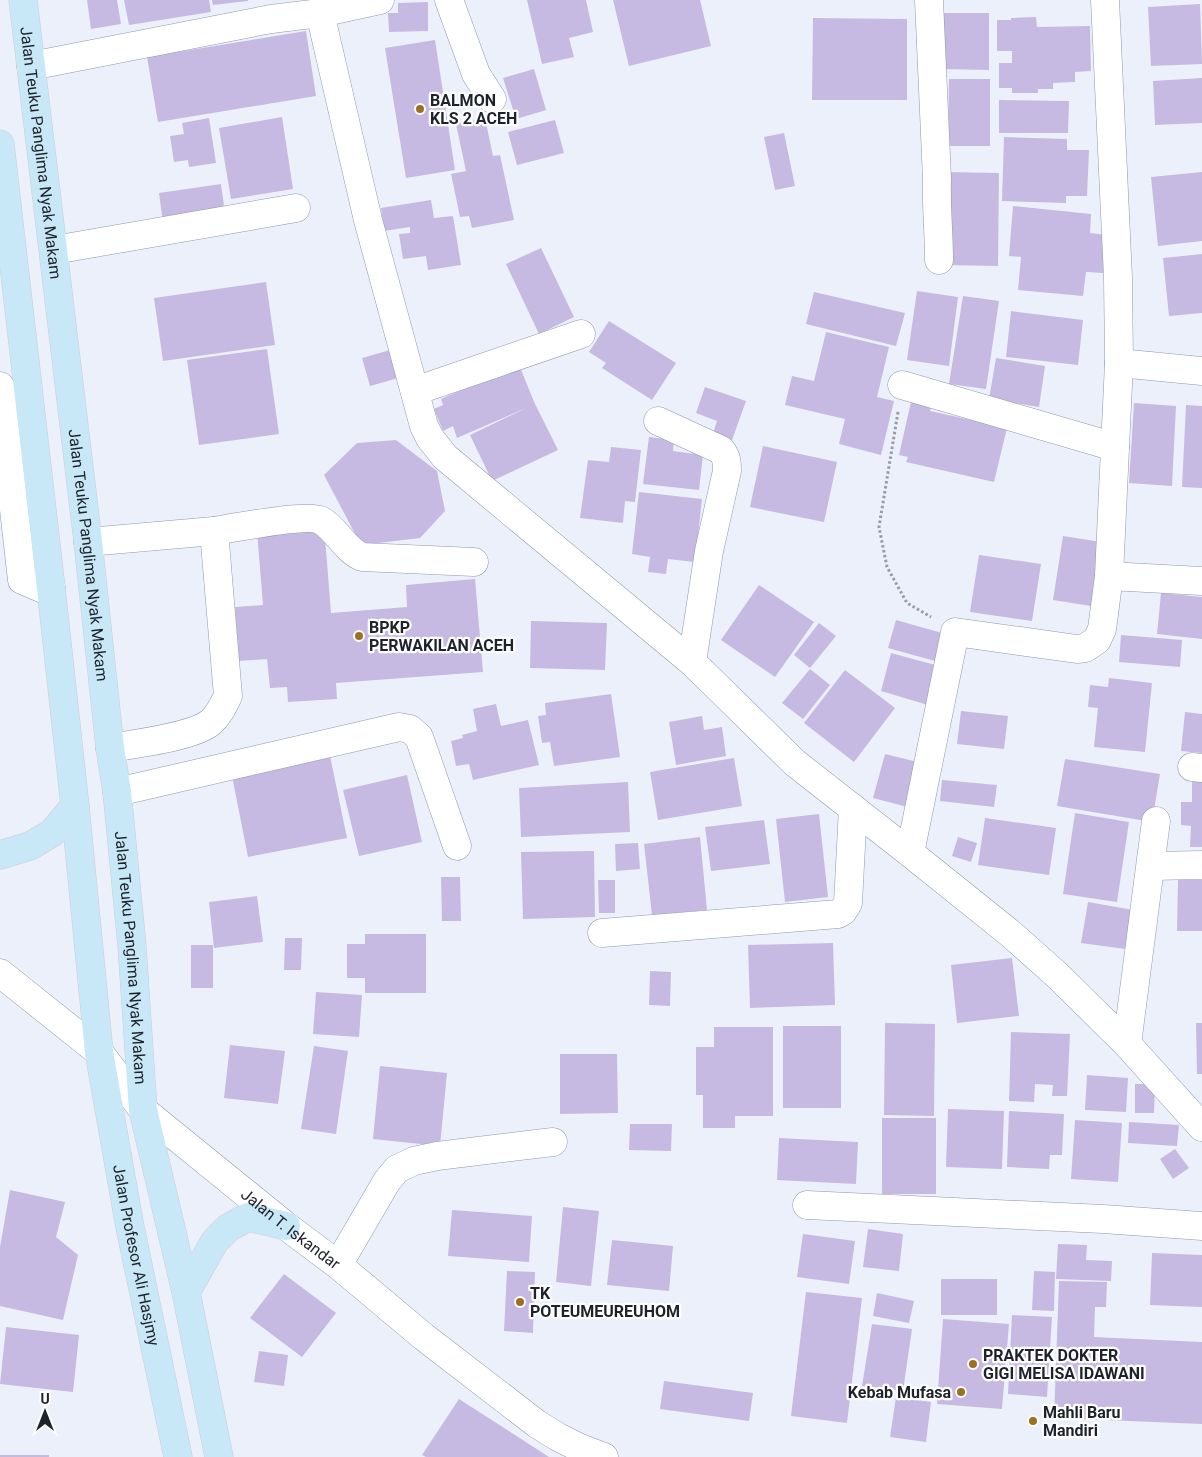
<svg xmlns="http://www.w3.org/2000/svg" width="1202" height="1457" font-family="Roboto,sans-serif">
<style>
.building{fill:#c7bae2}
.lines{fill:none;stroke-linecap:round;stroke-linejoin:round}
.minor-casing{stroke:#8e98af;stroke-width:29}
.major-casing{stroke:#ceced0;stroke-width:29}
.path{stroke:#979ba5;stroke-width:3;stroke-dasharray:2.5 2.5;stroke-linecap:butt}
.minor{stroke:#fff;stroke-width:28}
.major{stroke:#c8e8f8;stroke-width:28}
.poi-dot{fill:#9d7021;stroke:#fefefe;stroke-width:2}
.labels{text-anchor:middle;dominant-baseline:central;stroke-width:4.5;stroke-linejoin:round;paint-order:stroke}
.poi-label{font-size:16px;font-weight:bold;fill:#1e222b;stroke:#fefefe;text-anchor:start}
.street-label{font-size:16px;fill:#1e222b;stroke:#fefefe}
</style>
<rect width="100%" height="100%" fill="#ecf0fa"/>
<path class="building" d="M 87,0 L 117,0 L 121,24 L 91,29 Z
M 124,0 L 209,0 L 211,12 L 129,25 Z
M 212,0 L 248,0 L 248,1 L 213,5 Z
M 527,0 L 586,0 L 593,32 L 569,38 L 574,57 L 542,64 Z
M 613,0 L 700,0 L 711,46 L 629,66 Z
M 428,2 L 428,31 L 389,32 L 388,13 L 398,13 L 398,3 Z
M 1200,4 L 1202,64 L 1151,66 L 1148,7 Z
M 941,13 L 989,13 L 989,70 L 941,69 Z
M 1036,17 L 1037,27 L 1090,26 L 1091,71 L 1075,72 L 1075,82 L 1053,83 L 1053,89 L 1038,89 L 1038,93 L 1012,93 L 1012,88 L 999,88 L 999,63 L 1012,63 L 1012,51 L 997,51 L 997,20 L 1011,20 L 1011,18 Z
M 813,18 L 907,19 L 907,100 L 812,100 Z
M 306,31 L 316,96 L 158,122 L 147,57 Z
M 435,40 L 455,170 L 406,178 L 385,48 Z
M 534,69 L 546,110 L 516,119 L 503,78 Z
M 1202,78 L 1202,123 L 1155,125 L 1153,81 Z
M 949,79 L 990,79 L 990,146 L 948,146 Z
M 999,100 L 1069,101 L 1068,133 L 999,133 Z
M 282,117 L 293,189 L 231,199 L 219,128 Z
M 209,118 L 216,163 L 189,167 L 188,160 L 174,162 L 170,136 L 184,134 L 182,123 Z
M 485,118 L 493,156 L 500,155 L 514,220 L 472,228 L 469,216 L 460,217 L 451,174 L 466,171 L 456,124 Z
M 555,120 L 564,153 L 517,165 L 508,132 Z
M 784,133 L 795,186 L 775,190 L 764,137 Z
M 1004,137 L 1067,139 L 1067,150 L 1089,150 L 1087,196 L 1066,196 L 1066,203 L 1002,201 Z
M 944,172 L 999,173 L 998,266 L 943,265 Z
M 1202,172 L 1202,241 L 1158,246 L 1151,177 Z
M 221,184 L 226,221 L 164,230 L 159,193 Z
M 431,200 L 434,218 L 453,216 L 461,265 L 428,270 L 426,256 L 403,259 L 399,234 L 410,233 L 410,227 L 384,231 L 381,208 Z
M 1013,206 L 1091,214 L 1090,233 L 1107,235 L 1103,273 L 1086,272 L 1083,296 L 1018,290 L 1021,257 L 1009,256 Z
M 541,248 L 574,317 L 539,334 L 506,264 Z
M 1202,254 L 1202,313 L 1169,316 L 1163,258 Z
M 266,282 L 275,345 L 163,361 L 154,298 Z
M 917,291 L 958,297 L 949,366 L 907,360 Z
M 814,292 L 905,313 L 896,346 L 806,324 Z
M 963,296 L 999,301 L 986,389 L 949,384 Z
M 1011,311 L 1083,320 L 1078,365 L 1006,357 Z
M 609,321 L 676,363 L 652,400 L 602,368 L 606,363 L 589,352 Z
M 826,332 L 889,347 L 877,397 L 894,401 L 881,455 L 839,444 L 845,419 L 785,405 L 792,376 L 814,381 Z
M 401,347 L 409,375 L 370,386 L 362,358 Z
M 267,349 L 279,434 L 199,445 L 187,360 Z
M 996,358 L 1045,366 L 1039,407 L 989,399 Z
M 519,365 L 535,404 L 558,450 L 492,481 L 470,435 L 526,408 L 457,438 L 453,426 L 443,431 L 434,409 L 443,405 L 441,399 Z
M 705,387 L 746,401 L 732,440 L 713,433 L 717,421 L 696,413 Z
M 911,402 L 931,407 L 930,411 L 1007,428 L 994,482 L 906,462 L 908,457 L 899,455 Z
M 1134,403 L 1176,406 L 1172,486 L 1129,483 Z
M 1186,405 L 1202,406 L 1202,488 L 1182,487 Z
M 649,437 L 674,440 L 673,451 L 703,455 L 699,490 L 643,484 Z
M 396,440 L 437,471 L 445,511 L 420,538 L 361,545 L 324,475 L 357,443 Z
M 763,446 L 837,462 L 824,522 L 750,507 Z
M 611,447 L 641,450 L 635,502 L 625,501 L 623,523 L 580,518 L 588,460 L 609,462 Z
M 639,492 L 702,499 L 695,562 L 668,559 L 666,574 L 648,572 L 650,557 L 632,554 Z
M 324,525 L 331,613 L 407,607 L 406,585 L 475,579 L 483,672 L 336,683 L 337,699 L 288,702 L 287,687 L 270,688 L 267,659 L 239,661 L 235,607 L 263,605 L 257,531 Z
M 1063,536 L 1101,542 L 1091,606 L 1053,600 Z
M 979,555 L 1041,564 L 1032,621 L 970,612 Z
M 759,585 L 814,622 L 775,677 L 721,640 Z
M 1161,593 L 1202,597 L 1202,639 L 1157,634 Z
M 896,620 L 942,633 L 935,661 L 888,648 Z
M 531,621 L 607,623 L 605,670 L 530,668 Z
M 819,623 L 836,636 L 810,668 L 794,655 Z
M 1121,635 L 1182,640 L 1180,667 L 1119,662 Z
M 891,653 L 939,666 L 928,705 L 881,691 Z
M 810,669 L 830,685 L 803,719 L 782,703 Z
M 845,670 L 895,708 L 854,762 L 804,723 Z
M 1109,678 L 1152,683 L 1145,752 L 1094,747 L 1098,708 L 1088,707 L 1090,685 L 1108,687 Z
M 611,694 L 620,757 L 554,766 L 550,742 L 542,743 L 538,716 L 546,715 L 545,703 Z
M 496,704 L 501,726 L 528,720 L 539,765 L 473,780 L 469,764 L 456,766 L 451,741 L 463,738 L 462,735 L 477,731 L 473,709 Z
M 961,711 L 1008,716 L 1004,749 L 957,744 Z
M 1185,712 L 1202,714 L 1202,753 L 1181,751 Z
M 702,716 L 704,730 L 722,727 L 726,756 L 676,765 L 669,722 Z
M 329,751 L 347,838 L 248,857 L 231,771 Z
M 885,754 L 926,764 L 915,809 L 873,798 Z
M 734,758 L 742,806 L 658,820 L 650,772 Z
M 1065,759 L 1160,774 L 1152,822 L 1057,806 Z
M 1192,774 L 1202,775 L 1202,847 L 1190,847 L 1191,826 L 1181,825 L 1181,802 L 1192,802 Z
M 407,775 L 422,842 L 359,856 L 343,790 Z
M 942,780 L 997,785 L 994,807 L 940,801 Z
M 628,782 L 630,832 L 521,837 L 519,788 Z
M 1075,813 L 1129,822 L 1117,902 L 1063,894 Z
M 819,814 L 828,897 L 785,902 L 776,819 Z
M 985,818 L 1056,828 L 1049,875 L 978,865 Z
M 764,820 L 770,864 L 711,871 L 705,827 Z
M 700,837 L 707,910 L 652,915 L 644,844 Z
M 958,837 L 977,843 L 971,862 L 952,856 Z
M 638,843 L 640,869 L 616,871 L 615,844 Z
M 594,851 L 595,917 L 523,919 L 521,852 Z
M 441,877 L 460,877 L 461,921 L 442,921 Z
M 598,880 L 615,880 L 615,913 L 599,913 Z
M 1178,880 L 1202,880 L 1202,931 L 1177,931 Z
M 257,896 L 263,942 L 214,948 L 209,902 Z
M 1088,902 L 1139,911 L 1133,950 L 1081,943 Z
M 365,934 L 426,934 L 426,993 L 365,993 L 365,978 L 347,978 L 347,944 L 365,944 Z
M 285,938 L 302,938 L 301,970 L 284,970 Z
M 833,943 L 835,1005 L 750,1008 L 748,945 Z
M 191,945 L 213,945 L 213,988 L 191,988 Z
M 1012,958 L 1019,1016 L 957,1023 L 951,965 Z
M 650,971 L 671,972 L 670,1006 L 649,1005 Z
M 316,992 L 362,995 L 359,1037 L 313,1034 Z
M 885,1023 L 935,1024 L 934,1116 L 884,1115 Z
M 1196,1023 L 1202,1023 L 1202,1074 L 1197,1074 Z
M 783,1026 L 841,1026 L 841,1108 L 783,1108 Z
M 714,1027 L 773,1027 L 773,1116 L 735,1116 L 735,1128 L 703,1128 L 703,1095 L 696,1095 L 696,1047 L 714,1047 Z
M 1011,1032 L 1070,1034 L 1067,1096 L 1052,1096 L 1053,1085 L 1035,1084 L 1034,1102 L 1009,1101 Z
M 230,1045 L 285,1051 L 278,1104 L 224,1098 Z
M 314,1046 L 348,1051 L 336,1134 L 301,1129 Z
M 560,1054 L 617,1054 L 618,1113 L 560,1114 Z
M 380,1066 L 447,1073 L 440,1146 L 373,1139 Z
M 1087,1075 L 1128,1078 L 1126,1112 L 1085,1110 Z
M 1135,1084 L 1155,1084 L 1154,1113 L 1135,1113 Z
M 948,1109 L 1004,1111 L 1002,1169 L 946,1167 Z
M 1009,1111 L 1064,1114 L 1062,1155 L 1050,1155 L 1049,1169 L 1007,1167 Z
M 882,1118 L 936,1118 L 936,1194 L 882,1194 Z
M 1075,1120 L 1122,1123 L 1118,1182 L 1071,1179 Z
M 1129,1122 L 1179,1125 L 1177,1146 L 1128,1143 Z
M 630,1124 L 672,1124 L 671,1151 L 629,1150 Z
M 779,1138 L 858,1142 L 856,1184 L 777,1180 Z
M 1175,1149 L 1189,1168 L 1173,1179 L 1160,1159 Z
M 10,1190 L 65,1202 L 56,1237 L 78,1255 L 63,1320 L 0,1306 L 0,1247 Z
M 563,1207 L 599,1211 L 591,1286 L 556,1282 Z
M 452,1210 L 532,1216 L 529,1262 L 448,1256 Z
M 868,1229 L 903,1234 L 899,1271 L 863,1267 Z
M 803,1234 L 855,1241 L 849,1284 L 797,1277 Z
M 612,1240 L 673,1246 L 669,1291 L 607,1285 Z
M 1058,1244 L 1087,1245 L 1086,1260 L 1112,1261 L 1111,1281 L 1056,1279 Z
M 1152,1253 L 1202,1255 L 1202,1307 L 1150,1305 Z
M 507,1271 L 535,1272 L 533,1333 L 504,1331 Z
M 1034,1271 L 1055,1272 L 1054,1311 L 1032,1310 Z
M 284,1274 L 336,1313 L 302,1357 L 250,1318 Z
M 941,1279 L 997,1279 L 997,1315 L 941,1315 Z
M 1059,1281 L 1107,1282 L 1106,1307 L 1095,1307 L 1094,1337 L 1202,1342 L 1202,1424 L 1054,1418 Z
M 806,1292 L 862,1298 L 847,1423 L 791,1416 Z
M 877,1293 L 914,1301 L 909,1323 L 873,1316 Z
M 1012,1315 L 1052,1317 L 1047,1397 L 1008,1394 Z
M 943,1319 L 1009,1324 L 1002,1409 L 937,1404 Z
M 872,1324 L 912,1329 L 903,1391 L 862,1386 Z
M 6,1327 L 79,1335 L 73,1392 L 0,1384 Z
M 259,1351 L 288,1355 L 284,1386 L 254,1382 Z
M 664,1381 L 753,1393 L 749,1421 L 660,1409 Z
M 896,1397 L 931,1402 L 926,1442 L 890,1437 Z
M 459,1399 L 549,1457 L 426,1457 L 422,1455 Z
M 0,1455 L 49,1455 L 49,1457 L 0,1457 Z"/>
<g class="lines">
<g class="minor-casing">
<g id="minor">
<path d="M 449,0 L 476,74 L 492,99"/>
<path d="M 929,0 L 937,179 C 936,206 939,233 939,260"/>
<path d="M 320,13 L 368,220 L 424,426 L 430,438 L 445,457 L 692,662 L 795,763 L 910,853 L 1011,934 L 1057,975 L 1127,1044 L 1202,1127"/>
<path d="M 31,66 L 271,19 L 320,13 L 380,0"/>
<path d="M 54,250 L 296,208"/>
<path d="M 1119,363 L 1202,371"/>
<path d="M 902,385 L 1115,447"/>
<path d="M 0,386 L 22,580 L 43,589 L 51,588"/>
<path d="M 415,391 L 581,334"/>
<path d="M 658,421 L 721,450 C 727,457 727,463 727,471 L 709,551 L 692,662"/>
<path d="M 214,531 C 233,528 309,513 322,521 C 338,531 344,549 362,557 L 474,562"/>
<path d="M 88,542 L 214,531 L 228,696 C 223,706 219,715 211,722 C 194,737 133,744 110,748"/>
<path d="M 1109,576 L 1202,581"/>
<path d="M 1192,767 L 1202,768"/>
<path d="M 117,792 L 399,727 L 410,729 L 419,737 L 457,846"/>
<path d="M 910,853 L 955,632 L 1077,649 L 1085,648 L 1097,640 L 1102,629 L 1109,576 L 1119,363 L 1118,278 L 1105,0"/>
<path d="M 1151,866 L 1202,865"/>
<path d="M 602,933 L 838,914 L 843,911 L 848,903 L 853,808"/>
<path id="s1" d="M 0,973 L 99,1052 L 143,1110 L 286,1226 L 338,1265 L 424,1337 L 537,1424 L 558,1437 L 578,1447 L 604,1457"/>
<path d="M 1127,1044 L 1156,821"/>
<path d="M 807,1205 L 1103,1219 L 1202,1226"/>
<path d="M 338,1265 L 387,1181 L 397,1169 L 414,1161 L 437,1156 L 553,1142"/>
</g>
</g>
<g class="major-casing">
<g id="major">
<path id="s2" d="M 23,0 L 88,542 L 110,748 L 117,792 L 132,946 L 143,1110 L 186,1292 L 219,1457"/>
<path id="s3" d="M 0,144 L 51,588 L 75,806 L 99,1052 L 129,1222 L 178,1457"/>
<path d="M 0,855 L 30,846 L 52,833 L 75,806"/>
<path d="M 186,1292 L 215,1241 L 228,1228 L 248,1217 L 286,1226"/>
</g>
</g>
<path class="path" d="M 898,412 L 879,527 L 887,567 L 907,603 L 931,617"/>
<use href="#minor" class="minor"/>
<use href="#major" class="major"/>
</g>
<g class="poi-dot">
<circle cx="420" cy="109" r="5"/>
<circle cx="359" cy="636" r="5"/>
<circle cx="520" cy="1302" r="5"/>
<circle cx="973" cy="1364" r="5"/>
<circle cx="961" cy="1392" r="5"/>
<circle cx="1033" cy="1421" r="5"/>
</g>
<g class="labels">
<g class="poi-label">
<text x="430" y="100">BALMON<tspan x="430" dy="18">KLS 2 ACEH</tspan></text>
<text x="369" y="627">BPKP<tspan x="369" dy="18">PERWAKILAN ACEH</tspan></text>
<text x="530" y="1293">TK<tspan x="530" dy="18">POTEUMEUREUHOM</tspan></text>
<text x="983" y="1355">PRAKTEK DOKTER<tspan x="983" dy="18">GIGI MELISA IDAWANI</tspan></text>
<text x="951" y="1392" text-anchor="end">Kebab Mufasa</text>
<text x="1043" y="1412">Mahli Baru<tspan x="1043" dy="18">Mandiri</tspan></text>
</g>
<g class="street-label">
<text stroke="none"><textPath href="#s2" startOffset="154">Jalan Teuku Panglima Nyak Makam</textPath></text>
<text stroke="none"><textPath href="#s2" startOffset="559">Jalan Teuku Panglima Nyak Makam</textPath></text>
<text stroke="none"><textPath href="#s2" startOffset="964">Jalan Teuku Panglima Nyak Makam</textPath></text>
<text stroke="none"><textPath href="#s1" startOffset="389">Jalan T. Iskandar</textPath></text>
<text stroke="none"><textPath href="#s3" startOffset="1120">Jalan Profesor Ali Hasjmy</textPath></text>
</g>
</g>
<g transform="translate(45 1412)" stroke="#fefefe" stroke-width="4" paint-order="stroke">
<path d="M0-4L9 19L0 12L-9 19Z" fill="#1e222b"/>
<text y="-8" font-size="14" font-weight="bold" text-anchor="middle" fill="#1e222b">U</text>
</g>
</svg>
